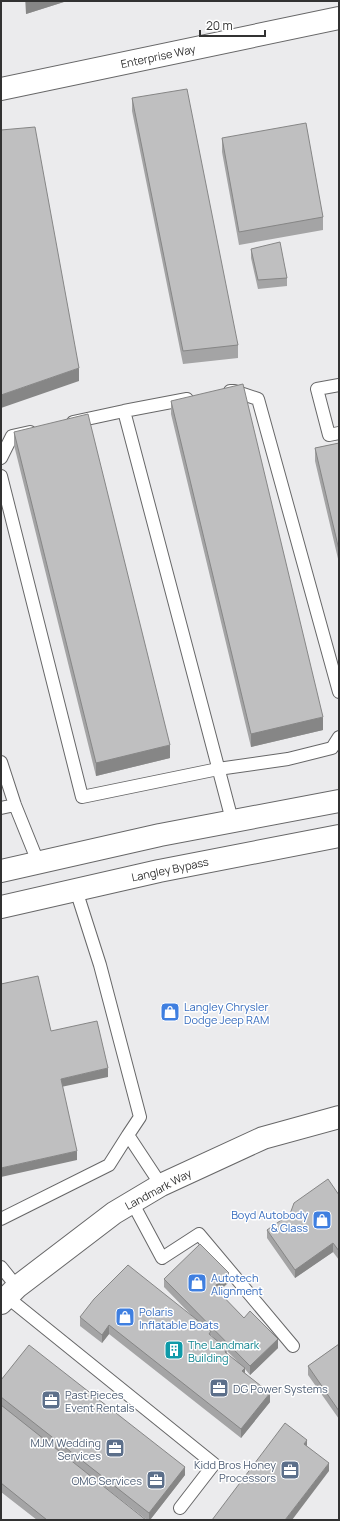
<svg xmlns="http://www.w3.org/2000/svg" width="340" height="1521" font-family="Manrope,sans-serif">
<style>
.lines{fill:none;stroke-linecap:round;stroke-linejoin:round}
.service-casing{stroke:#676768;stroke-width:14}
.minor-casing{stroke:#676768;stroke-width:24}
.trunk-casing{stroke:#676768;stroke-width:24}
.service{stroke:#fff;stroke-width:12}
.minor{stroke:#fff;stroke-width:22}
.trunk{stroke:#fff;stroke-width:22}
.wall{fill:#a4a4a5;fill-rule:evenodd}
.shaded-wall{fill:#868686}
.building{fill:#bfbfc0;stroke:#868686}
.labels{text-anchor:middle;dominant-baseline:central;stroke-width:3;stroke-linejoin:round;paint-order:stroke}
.street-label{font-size:11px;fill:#323232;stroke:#fff}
.shop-label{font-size:11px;fill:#366cbe;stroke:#fff;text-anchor:start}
.culture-label{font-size:11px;fill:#0d838f;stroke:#fff;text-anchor:start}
.service-label{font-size:11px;fill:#4e5e75;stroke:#fff;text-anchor:end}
</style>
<rect width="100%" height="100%" fill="#ebebed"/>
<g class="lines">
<g class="service-casing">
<path id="service" d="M 339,385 L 317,389 L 329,435 L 339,433
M 230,391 L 234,391 L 258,399 L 339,692
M 124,411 L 232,820
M 73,422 L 124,411 L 187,399
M 1,458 L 12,436 L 30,432
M 1,476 L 82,797 L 218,769 L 288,759 L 332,748 L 339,737
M 1,762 L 15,805 L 38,862
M 1,808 L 15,805
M 76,890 L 100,965 L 140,1117 L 128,1135 L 161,1185
M 132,1202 L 162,1258 L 199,1234 L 293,1346
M 1,1219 L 109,1165 L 128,1135
M 1,1267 L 17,1287
M 7,1297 L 214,1464 L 180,1508"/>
</g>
<g class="minor-casing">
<path id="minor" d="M 1,89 L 339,18
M 1,1303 L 17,1287 L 114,1213 L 161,1185 L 263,1138 L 339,1117"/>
</g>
<g class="trunk-casing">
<path id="trunk" d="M 1,871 L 160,835 L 339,801
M 1,907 L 159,871 L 339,836"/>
</g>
<use href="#service" class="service"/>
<use href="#minor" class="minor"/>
<use href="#trunk" class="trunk"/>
</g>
<path class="wall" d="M 25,1 L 67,1 L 26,14 Z
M 132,98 L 238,345 L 238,358 L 183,364 L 132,111 Z
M 222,138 L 323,217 L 323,230 L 239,245 L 222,152 Z
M 251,249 L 287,278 L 287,286 L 258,289 L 251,258 Z
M 171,401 L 323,730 L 251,747 L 171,414 Z
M 14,432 L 170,758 L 96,776 L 14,445 Z
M 339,443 L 339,563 L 315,461 L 315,448 Z
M 339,1195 L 339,1260 L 333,1252 L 295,1278 L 267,1238 L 267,1230 Z
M 164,1279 L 229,1282 L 218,1292 L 244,1318 L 278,1348 L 250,1375 L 245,1369 L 245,1373 L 270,1402 L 241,1438 L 109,1334 L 102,1343 L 80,1326 L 80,1317 L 195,1319 L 164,1287 ZM 211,1335 L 218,1342 L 211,1336 ZM 227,1351 L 238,1362 L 227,1354 Z
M 339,1344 L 339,1419 L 308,1375 L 308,1366 Z
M 1,1380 L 185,1475 L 150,1520 L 147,1520 L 29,1428 L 146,1520 L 37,1520 L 1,1492 Z"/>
<path class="shaded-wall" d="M 26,1 L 67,1 L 26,14 Z
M 79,368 L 79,381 L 1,408 L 1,395 Z
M 323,717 L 323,730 L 251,747 L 251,734 Z
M 170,745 L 170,758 L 96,776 L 96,763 Z
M 108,1068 L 108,1077 L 61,1087 L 61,1079 Z
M 77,1151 L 77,1160 L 1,1177 L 1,1168 Z
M 333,1243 L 333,1252 L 295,1278 L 295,1270 Z
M 229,1273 L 229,1282 L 214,1296 L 214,1287 Z
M 109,1325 L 109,1334 L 102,1343 L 102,1335 Z
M 278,1339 L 278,1348 L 250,1375 L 250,1366 Z
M 245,1368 L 245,1376 L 242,1371 Z
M 270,1393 L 270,1402 L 241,1438 L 241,1429 Z
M 307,1440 L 307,1449 L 304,1444 Z
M 329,1463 L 329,1471 L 292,1520 L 285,1520 Z
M 185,1467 L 185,1475 L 150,1520 L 149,1520 L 149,1513 Z"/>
<path class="building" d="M 187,89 L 238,345 L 183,351 L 132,98 Z
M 306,123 L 323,217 L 239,232 L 222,138 Z
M 35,127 L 79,368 L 1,395 L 1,130 Z
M 280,242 L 287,278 L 258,280 L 251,249 Z
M 243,384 L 323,717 L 251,734 L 171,401 Z
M 88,414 L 170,745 L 96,763 L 14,432 Z
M 339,443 L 339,550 L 315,448 Z
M 38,976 L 51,1031 L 97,1021 L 108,1068 L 61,1079 L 77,1151 L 1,1168 L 1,984 Z
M 328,1179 L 339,1195 L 339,1251 L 333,1243 L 295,1270 L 267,1230 L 290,1214 L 294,1203 Z
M 200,1244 L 229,1273 L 214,1287 L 244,1318 L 250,1311 L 278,1339 L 250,1366 L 164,1279 Z
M 128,1265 L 211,1331 L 209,1334 L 227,1349 L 225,1352 L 245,1368 L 242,1371 L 270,1393 L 241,1429 L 109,1325 L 102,1335 L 80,1317 L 94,1299 Z
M 339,1344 L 339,1411 L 308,1366 Z
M 29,1345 L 185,1467 L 149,1513 L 1,1397 L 1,1380 Z
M 1,1405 L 146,1520 L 47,1520 L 1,1483 Z
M 285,1423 L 307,1440 L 304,1444 L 329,1463 L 285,1520 L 212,1520 Z"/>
<defs>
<g id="shop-square" transform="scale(1)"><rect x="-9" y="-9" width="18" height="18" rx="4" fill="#3f7fe0" stroke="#fff"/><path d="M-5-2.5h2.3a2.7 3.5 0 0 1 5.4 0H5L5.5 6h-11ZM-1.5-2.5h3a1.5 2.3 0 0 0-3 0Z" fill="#fff"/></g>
<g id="building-square" transform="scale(1)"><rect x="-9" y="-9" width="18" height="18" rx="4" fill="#0f9aa8" stroke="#fff"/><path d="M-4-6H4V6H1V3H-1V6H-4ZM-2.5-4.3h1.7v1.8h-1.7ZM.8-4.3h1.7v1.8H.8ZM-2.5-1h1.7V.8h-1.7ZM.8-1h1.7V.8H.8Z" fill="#fff"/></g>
<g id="office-square" transform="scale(1)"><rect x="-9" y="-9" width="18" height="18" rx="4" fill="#5c6f8a" stroke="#fff"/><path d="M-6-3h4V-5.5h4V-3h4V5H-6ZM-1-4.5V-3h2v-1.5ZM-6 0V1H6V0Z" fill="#fff"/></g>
</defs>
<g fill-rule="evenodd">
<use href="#shop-square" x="170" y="1012"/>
<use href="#shop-square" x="322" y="1220"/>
<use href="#shop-square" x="197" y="1283"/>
<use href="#shop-square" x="125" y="1317"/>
<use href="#building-square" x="174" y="1350"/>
<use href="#office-square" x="219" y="1388"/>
<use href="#office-square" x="51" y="1400"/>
<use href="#office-square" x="115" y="1448"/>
<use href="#office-square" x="290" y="1470"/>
<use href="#office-square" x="156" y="1480"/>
</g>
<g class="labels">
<g class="street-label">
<text transform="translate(158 56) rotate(-12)">Enterprise Way</text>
<text transform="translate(170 869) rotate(-12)">Langley Bypass</text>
<text transform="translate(158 1189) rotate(-28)">Landmark Way</text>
</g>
<g class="shop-label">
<text x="184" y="1006">Langley Chrysler<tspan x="184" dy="13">Dodge Jeep RAM</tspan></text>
<text x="308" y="1214" text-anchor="end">Boyd Autobody<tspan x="308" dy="13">&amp; Glass</tspan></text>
<text x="211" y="1277">Autotech<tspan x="211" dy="13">Alignment</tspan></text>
<text x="139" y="1311">Polaris<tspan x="139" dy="13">Inflatable Boats</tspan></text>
</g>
<g class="culture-label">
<text x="188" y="1344">The Landmark<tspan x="188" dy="13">Building</tspan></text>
</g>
<g class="service-label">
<text x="233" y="1388" text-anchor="start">DG Power Systems</text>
<text x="65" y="1394" text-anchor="start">Past Pieces<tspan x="65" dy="13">Event Rentals</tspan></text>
<text x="101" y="1442">MJM Wedding<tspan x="101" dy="13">Services</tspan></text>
<text x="276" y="1464">Kidd Bros Honey<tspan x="276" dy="13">Processors</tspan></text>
<text x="142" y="1480">OMG Services</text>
</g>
</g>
<rect width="340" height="1521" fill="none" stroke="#323232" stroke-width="4"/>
<path d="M200 30v6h65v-6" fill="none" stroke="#323232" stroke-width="2"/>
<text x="206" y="30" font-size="12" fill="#323232" stroke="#ffffff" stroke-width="3" paint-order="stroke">20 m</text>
</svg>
